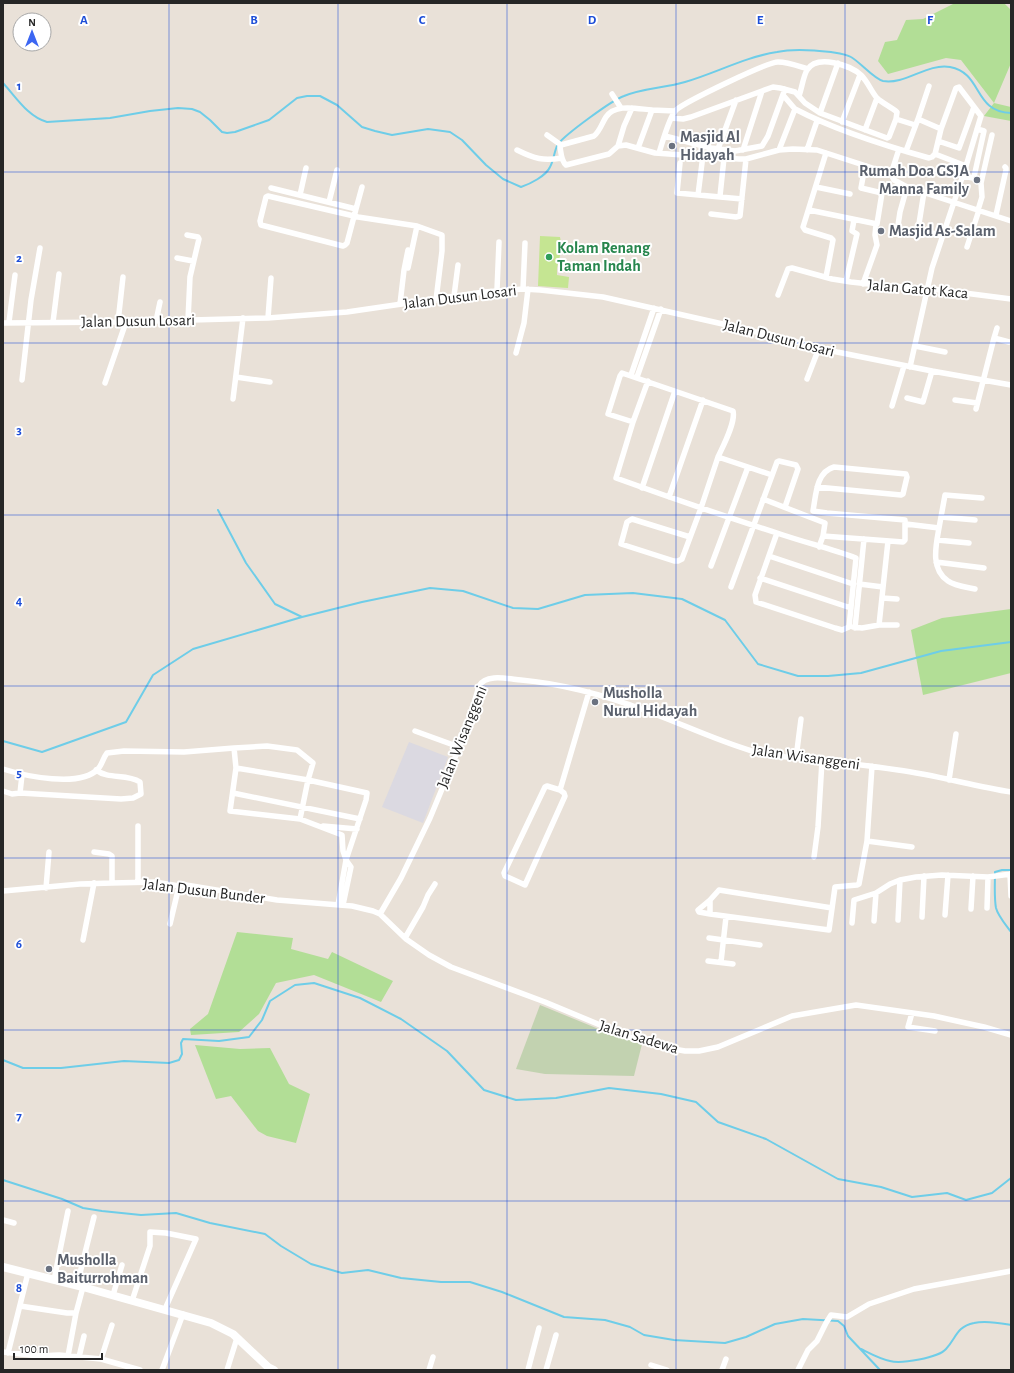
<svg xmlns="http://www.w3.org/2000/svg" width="1014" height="1373" font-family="'Alegreya Sans',sans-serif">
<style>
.industrial{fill:#dbd9e1}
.green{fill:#b2de96}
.cemetery{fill:#c2d2b0}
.pitch{fill:#c5e592}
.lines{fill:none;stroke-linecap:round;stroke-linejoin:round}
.stream{stroke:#6ecde8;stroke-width:2}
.street{stroke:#fff;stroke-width:5.5}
.secondary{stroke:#fff;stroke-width:8}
.grid{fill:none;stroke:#1d4ed8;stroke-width:1;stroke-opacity:0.55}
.worship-dot{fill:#6b7280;stroke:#fff;stroke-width:1.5}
.leisure-dot{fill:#2e9e5b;stroke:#fff;stroke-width:1.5}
.labels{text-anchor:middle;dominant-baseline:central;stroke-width:4;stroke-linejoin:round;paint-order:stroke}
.worship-label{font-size:16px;font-weight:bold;fill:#5b616d;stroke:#fff;text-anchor:start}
.leisure-label{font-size:16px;font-weight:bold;fill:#27864d;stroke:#fff;text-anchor:start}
.street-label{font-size:16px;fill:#262626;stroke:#fff}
.grid-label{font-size:13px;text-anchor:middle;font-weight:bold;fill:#1d4ed8;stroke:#fff;stroke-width:4;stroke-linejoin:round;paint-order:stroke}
</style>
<rect width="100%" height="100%" fill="#e9e1d8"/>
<path class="industrial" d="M 409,742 L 448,757 L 423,823 L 382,807 Z"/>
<path class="green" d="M 955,3 L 1004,3 L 1011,10 L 1011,63 L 994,103 L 1011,107 L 1011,121 L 984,116 L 994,103 L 961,60 L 946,58 L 888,74 L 878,61 L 885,42 L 897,40 L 906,20 L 923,19 Z
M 1011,609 L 1011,673 L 923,695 L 911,630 L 942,618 Z
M 237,932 L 293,938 L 291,949 L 328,959 L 332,952 L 393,981 L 381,1002 L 314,975 L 276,983 L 259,1014 L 239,1032 L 191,1035 L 190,1029 L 208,1014 Z
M 195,1045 L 240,1049 L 270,1048 L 289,1084 L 310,1094 L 296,1143 L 267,1136 L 258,1131 L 231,1096 L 216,1099 Z"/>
<path class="cemetery" d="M 540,1005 L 601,1030 L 642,1044 L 634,1076 L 545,1074 L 516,1069 Z"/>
<path class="pitch" d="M 540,236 L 560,237 L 562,247 L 557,268 L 557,275 L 569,277 L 568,288 L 538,286 Z"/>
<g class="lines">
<path class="stream" d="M 3,83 C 16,97 28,117 47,122 L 110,118 L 150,111 L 178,108 L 192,109 L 200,112 L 210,120 L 222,132 L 227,133 L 235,132 L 269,120 L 297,98 L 307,96 L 320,96 L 337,105 L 362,127 L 375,131 L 392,135 L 428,129 L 450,132 L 462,140 L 486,165 L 503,179 L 521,187 C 530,184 546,176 550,167 C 554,160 554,151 558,144 C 566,134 612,100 624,96 C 643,88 665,88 685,82 C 716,73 745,57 777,52 C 794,48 814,50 831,52 C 837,53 846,54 851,57 C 860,62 874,79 883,81 C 905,85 927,63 950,67 C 983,73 973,112 1011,113
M 218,510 L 246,563 L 275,604 L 302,617 L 362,602 L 430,588 L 463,591 L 513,608 L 538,609 L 585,595 L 633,593 L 682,599 L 725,620 L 758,664 L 798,676 L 828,676 L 861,673 L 941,651 L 1011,642
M 3,741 L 42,752 L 126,722 L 153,675 L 193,649 L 302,617
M 1011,870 L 1002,870 L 995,872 C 995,884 994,897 996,908 C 998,916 1006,925 1011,932
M 3,1060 L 23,1068 L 61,1068 L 124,1061 L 169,1063 L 179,1060 L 182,1054 L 181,1043 L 183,1039 L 219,1041 L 249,1037 L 262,1020 L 270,1001 L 295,985 L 314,983 L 360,998 L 401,1019 L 447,1051 L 484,1090 L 516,1100 L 556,1098 L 609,1088 L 661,1094 L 696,1102 L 718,1122 L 766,1139 L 838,1179 L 881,1187 L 912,1197 L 947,1193 L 966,1200 L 992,1193 L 1011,1178
M 3,1180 L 62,1199 L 83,1208 L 102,1211 L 141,1215 L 176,1213 L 210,1223 L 265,1234 L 281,1246 L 311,1264 L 342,1273 L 368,1270 L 401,1278 L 441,1282 L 470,1282 L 502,1292 L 564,1317 L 605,1320 L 630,1327 L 644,1335 L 674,1340 L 725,1343 L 746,1337 L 775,1324 L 803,1319 L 838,1321 L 844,1326 L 848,1336 L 880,1370
M 861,1349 C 871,1354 880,1359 890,1361 C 901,1364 938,1358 946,1349 C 957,1337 956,1327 974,1323 C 986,1320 1000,1323 1011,1325"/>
<path class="street" d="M 612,94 L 621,108
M 783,95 L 795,109
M 799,96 C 802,88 803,77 807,70 C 817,54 850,65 861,75 C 868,82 871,91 877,98 C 882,103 891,107 897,112 L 896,119
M 652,110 L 675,111
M 820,113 L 838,63
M 671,118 L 683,119 L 691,117 L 762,91 L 773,87 L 780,88 L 795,92 L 805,103 L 820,113 L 887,138 L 889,137 L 896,119 L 915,125
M 918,119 L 929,86
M 842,122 L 860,75
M 865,130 L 877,98
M 547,135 L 561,145
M 665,136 L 711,148 L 735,151 L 762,146 L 768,136 L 785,89
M 938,141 L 959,148 L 974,107
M 618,146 L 624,126 L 632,108
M 638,148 L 652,110 C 638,109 615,103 606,117 C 602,123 600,131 594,136 L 561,145 L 560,147 C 561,152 561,161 566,165 L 609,154 L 618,146 L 626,145 L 655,153 L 739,159 L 746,159 L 779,150 L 793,149 L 817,150 L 891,174 L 894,180 L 907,187 L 1011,221
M 718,149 L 736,100
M 517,150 C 535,159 543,161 562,158
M 743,150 L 762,91
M 779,150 L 795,109 C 835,130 886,146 929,158 L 932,157 L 935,154 L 941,129 L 956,88 L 959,87 L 981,116 L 966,166 L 932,268 L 910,367
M 807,150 L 817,121
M 906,151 L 918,119 L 941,129
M 659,153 C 662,144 669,117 676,110 C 685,102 767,62 778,62 C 788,62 798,66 808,69
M 935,154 L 966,166
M 680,163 L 677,193 L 742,199
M 891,174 L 899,149
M 963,176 L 973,178 L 974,177 L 984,131 L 977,129
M 816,187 L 850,194
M 907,187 L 900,212 L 897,232 L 921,230 L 942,236
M 271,188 L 356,209 L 347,243 L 345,245 L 343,246 L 261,225 L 260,221 L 266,197 L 268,196 L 354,216 L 358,217 L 417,226
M 300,195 L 306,168
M 698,195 L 703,155
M 720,196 L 724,158
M 329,202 L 337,170
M 356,209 L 362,187
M 809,210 L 877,224 L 882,193 L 861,188 L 865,166
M 978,210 L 982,197 L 981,183 L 992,135
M 711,214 L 736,217 L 740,216 L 746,159
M 996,215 L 1006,170 L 1006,168 L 1005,167
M 918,230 L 924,192
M 187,235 L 198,237 L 199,239 L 190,277 L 188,320
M 967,247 L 979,210
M 177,258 L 193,261
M 408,268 L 417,226 L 442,235 L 442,251 L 436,300
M 826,277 L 833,240 L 831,238 L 805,230 L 803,227 L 826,153
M 846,281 L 857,234 L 852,231 L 854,220
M 863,284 L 877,245 L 875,235 L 876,224
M 523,289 L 525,243
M 497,290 L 499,242
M 778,295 L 788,269 L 792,268 L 832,279 L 851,282 L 878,285 L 941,290 L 1011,299
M 454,296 L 458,265
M 400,304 L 404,270 L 408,250
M 268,318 L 271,278
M 156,321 L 160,302
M 9,322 L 15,275
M 53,322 L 59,274
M 118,322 L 123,277
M 3,323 L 118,322 L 268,318 L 347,312 L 484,292 L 523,289 L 540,290 L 603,297 L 736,327 L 837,352 L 932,371 L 1011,385
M 994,338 L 997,328
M 915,346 L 945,352
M 516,353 L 524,323 L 528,289
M 631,375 L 654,308
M 236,377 L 270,382
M 637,377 L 661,309
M 807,379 L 819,348
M 22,380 L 31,300 L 40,248
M 105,383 L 126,322
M 907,398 L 923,402 L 932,371
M 233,399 L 243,318
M 955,400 L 977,403
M 892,406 L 904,366
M 976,409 L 994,338 L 1009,342
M 633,422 L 648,381
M 748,467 L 772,475
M 817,487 L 901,495 L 903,494 L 907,477 L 906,474 L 834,467 C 816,472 816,495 813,511 L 827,513 L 905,520 L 905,540 L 903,542 L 823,536
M 642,488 L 675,391
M 669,497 L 703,400
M 763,499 L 825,523 L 823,536 L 819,547
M 941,517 L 975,520
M 906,524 L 939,528 L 945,495 L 982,498
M 939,528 C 936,545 930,569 948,581 C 955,586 966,587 975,589
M 690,537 L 632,519 L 627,522 L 621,544 L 674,561 L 678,561 L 682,559 L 701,508 L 718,457
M 937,540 L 969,543
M 769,556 L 853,584
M 936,562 L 984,568
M 711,566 L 748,467 L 718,457 C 723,446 736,422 733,411 L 622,373 L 620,376 L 608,414 L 633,422 L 616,478 C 671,498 727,517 783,535 C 807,543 832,549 856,558 L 849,627 L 842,630 L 835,628 L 756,602 L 755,595 L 777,533
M 760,578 L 851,608
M 859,584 L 883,587
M 731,587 L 777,462 L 779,461 L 796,465 L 798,469 L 785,507
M 882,598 L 897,599
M 879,625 L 888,541
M 853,627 L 862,628 L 879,625 L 897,625
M 855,628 L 864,539
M 415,731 L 459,747
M 796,758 L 801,719
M 872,766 L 867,841 L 912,847
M 236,768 L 308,780 L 367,793 L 366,800 L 346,860 L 351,867 L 343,905
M 3,769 C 25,776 80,788 98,769 C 102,765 103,758 107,753 L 124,751 L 184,752 L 234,748
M 949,780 L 956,734
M 560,790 L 564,793 L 565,796 L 525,885 L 505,876 L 504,873 L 545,787 L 547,786 L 560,790 L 589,692
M 3,791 L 12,794 L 20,793 L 22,775
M 20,793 L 121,799 L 133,798 L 141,794 L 140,782 C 126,773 109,780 96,770
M 233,793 L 360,819
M 300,819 L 308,780 L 313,763 L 297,750 L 267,746 L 234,748 L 236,768 L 230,811 L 300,819 L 342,835 L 343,851 L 346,860 L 338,905
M 138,826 L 138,882
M 323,826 L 357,829
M 94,852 L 109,854 L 112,856 L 112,883
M 814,857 L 818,827 L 822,761
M 1010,874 L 1011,896
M 46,888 L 49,852
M 3,891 L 80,884 L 112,883 L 155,882 L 179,886 L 186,885 L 277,900 L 352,906 L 373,911 L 380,914 L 406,939 L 429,955 L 451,967 L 545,1002 L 629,1037 L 668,1048 L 685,1051 L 699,1051 L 718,1047 L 792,1016 L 856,1005 L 934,1016 L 984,1027 L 1011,1035
M 832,908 L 719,890 L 710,900 L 710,914 L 829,930 L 835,887 L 857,885 L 859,884 L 867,841
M 987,908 L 988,877
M 971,909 L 973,876
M 380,914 L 401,878 L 430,818 L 466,731 L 479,686 C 486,673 509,679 521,680 C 564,684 604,695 644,710 C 680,723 715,740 752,751 C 778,758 808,759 835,762 C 856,764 877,767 898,770 C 936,775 973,786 1011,792
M 710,914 L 699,912 L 698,910 L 710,900
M 945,915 L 948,875
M 922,917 L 924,876
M 898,920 L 900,880
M 874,921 L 876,893
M 852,923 L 854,900 L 876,893 L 890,884 L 900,880 L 916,877 L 942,875 L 988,877 L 1011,874
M 170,924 L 179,886
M 405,938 L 423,907 L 428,895 L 435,884
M 709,938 L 760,945
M 83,940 L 94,883
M 708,961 L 733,964
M 721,962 L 726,917
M 912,1013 L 908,1027 L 935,1031
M 3,1220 L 14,1223
M 54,1280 L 68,1211
M 77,1285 L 94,1217
M 113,1295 L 122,1265
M 132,1301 L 150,1246 L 150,1232 L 166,1233 L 196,1239 L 165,1309
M 20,1306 L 67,1313 L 76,1313 L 83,1287
M 3,1352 L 39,1356 L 59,1355 L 101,1359 L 140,1370
M 8,1353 L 28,1273
M 68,1356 L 76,1313
M 79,1357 L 84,1336
M 101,1359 L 112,1325
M 651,1365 L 667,1370
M 162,1370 L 183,1314
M 227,1370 L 237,1338
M 429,1370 L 433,1357
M 528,1370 L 539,1328
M 546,1370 L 556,1335
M 722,1370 L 726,1359
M 798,1370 L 808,1350 L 817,1341 L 826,1323 L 831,1315 L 847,1317 L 869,1304 L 914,1289 L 1011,1271"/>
<path class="secondary" d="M 3,1267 L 83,1287 L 211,1323 L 233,1334 L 268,1367 L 274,1370"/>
</g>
<path class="grid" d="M 169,3 L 169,1370M 338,3 L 338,1370M 507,3 L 507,1370M 676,3 L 676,1370M 845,3 L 845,1370M 3,172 L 1011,172M 3,343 L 1011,343M 3,515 L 1011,515M 3,686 L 1011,686M 3,858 L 1011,858M 3,1030 L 1011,1030M 3,1201 L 1011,1201"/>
<g class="worship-dot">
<circle cx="672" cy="146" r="4"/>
<circle cx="977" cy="180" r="4"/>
<circle cx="881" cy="231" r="4"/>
<circle cx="595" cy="702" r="4"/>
<circle cx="49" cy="1269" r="4"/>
</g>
<circle class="leisure-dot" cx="549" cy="257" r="4"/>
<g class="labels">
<g class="worship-label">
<text x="680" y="137">Masjid Al<tspan x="680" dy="18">Hidayah</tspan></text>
<text x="969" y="171" text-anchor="end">Rumah Doa GSJA<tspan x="969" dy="18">Manna Family</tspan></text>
<text x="889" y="231">Masjid As-Salam</text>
<text x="603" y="693">Musholla<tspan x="603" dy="18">Nurul Hidayah</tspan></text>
<text x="57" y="1260">Musholla<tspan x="57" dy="18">Baiturrohman</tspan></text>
</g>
<g class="leisure-label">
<text x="557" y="248">Kolam Renang<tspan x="557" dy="18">Taman Indah</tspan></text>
</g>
<g class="street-label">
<text transform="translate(918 289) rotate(5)">Jalan Gatot Kaca</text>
<text transform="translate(460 297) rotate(-7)">Jalan Dusun Losari</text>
<text transform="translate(138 321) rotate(-1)">Jalan Dusun Losari</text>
<text transform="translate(779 338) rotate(14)">Jalan Dusun Losari</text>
<text transform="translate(462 737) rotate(-68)">Jalan Wisanggeni</text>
<text transform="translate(806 757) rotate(8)">Jalan Wisanggeni</text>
<text transform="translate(204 891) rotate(7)">Jalan Dusun Bunder</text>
<text transform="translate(639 1037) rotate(17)">Jalan Sadewa</text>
</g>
</g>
<g class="grid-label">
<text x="84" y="24">A</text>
<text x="254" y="24">B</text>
<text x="422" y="24">C</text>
<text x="592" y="24">D</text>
<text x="760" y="24">E</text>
<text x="930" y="24">F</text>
<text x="19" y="90">1</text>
<text x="19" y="262">2</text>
<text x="19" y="434">3</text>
<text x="19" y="605">4</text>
<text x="19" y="777">5</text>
<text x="19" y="948">6</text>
<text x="19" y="1120">7</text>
<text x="19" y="1292">8</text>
</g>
<rect width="1014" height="1373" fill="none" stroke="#262626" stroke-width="8"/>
<g transform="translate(32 32)"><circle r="19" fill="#ffffff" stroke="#a8a8a8"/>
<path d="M0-3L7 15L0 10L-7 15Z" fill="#3c66f2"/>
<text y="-6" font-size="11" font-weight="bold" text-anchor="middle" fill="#262626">N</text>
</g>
<path d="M14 1353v6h88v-6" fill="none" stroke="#262626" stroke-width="2"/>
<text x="20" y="1353" font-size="12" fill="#262626" stroke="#ffffff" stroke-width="3" paint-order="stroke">100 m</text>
</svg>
